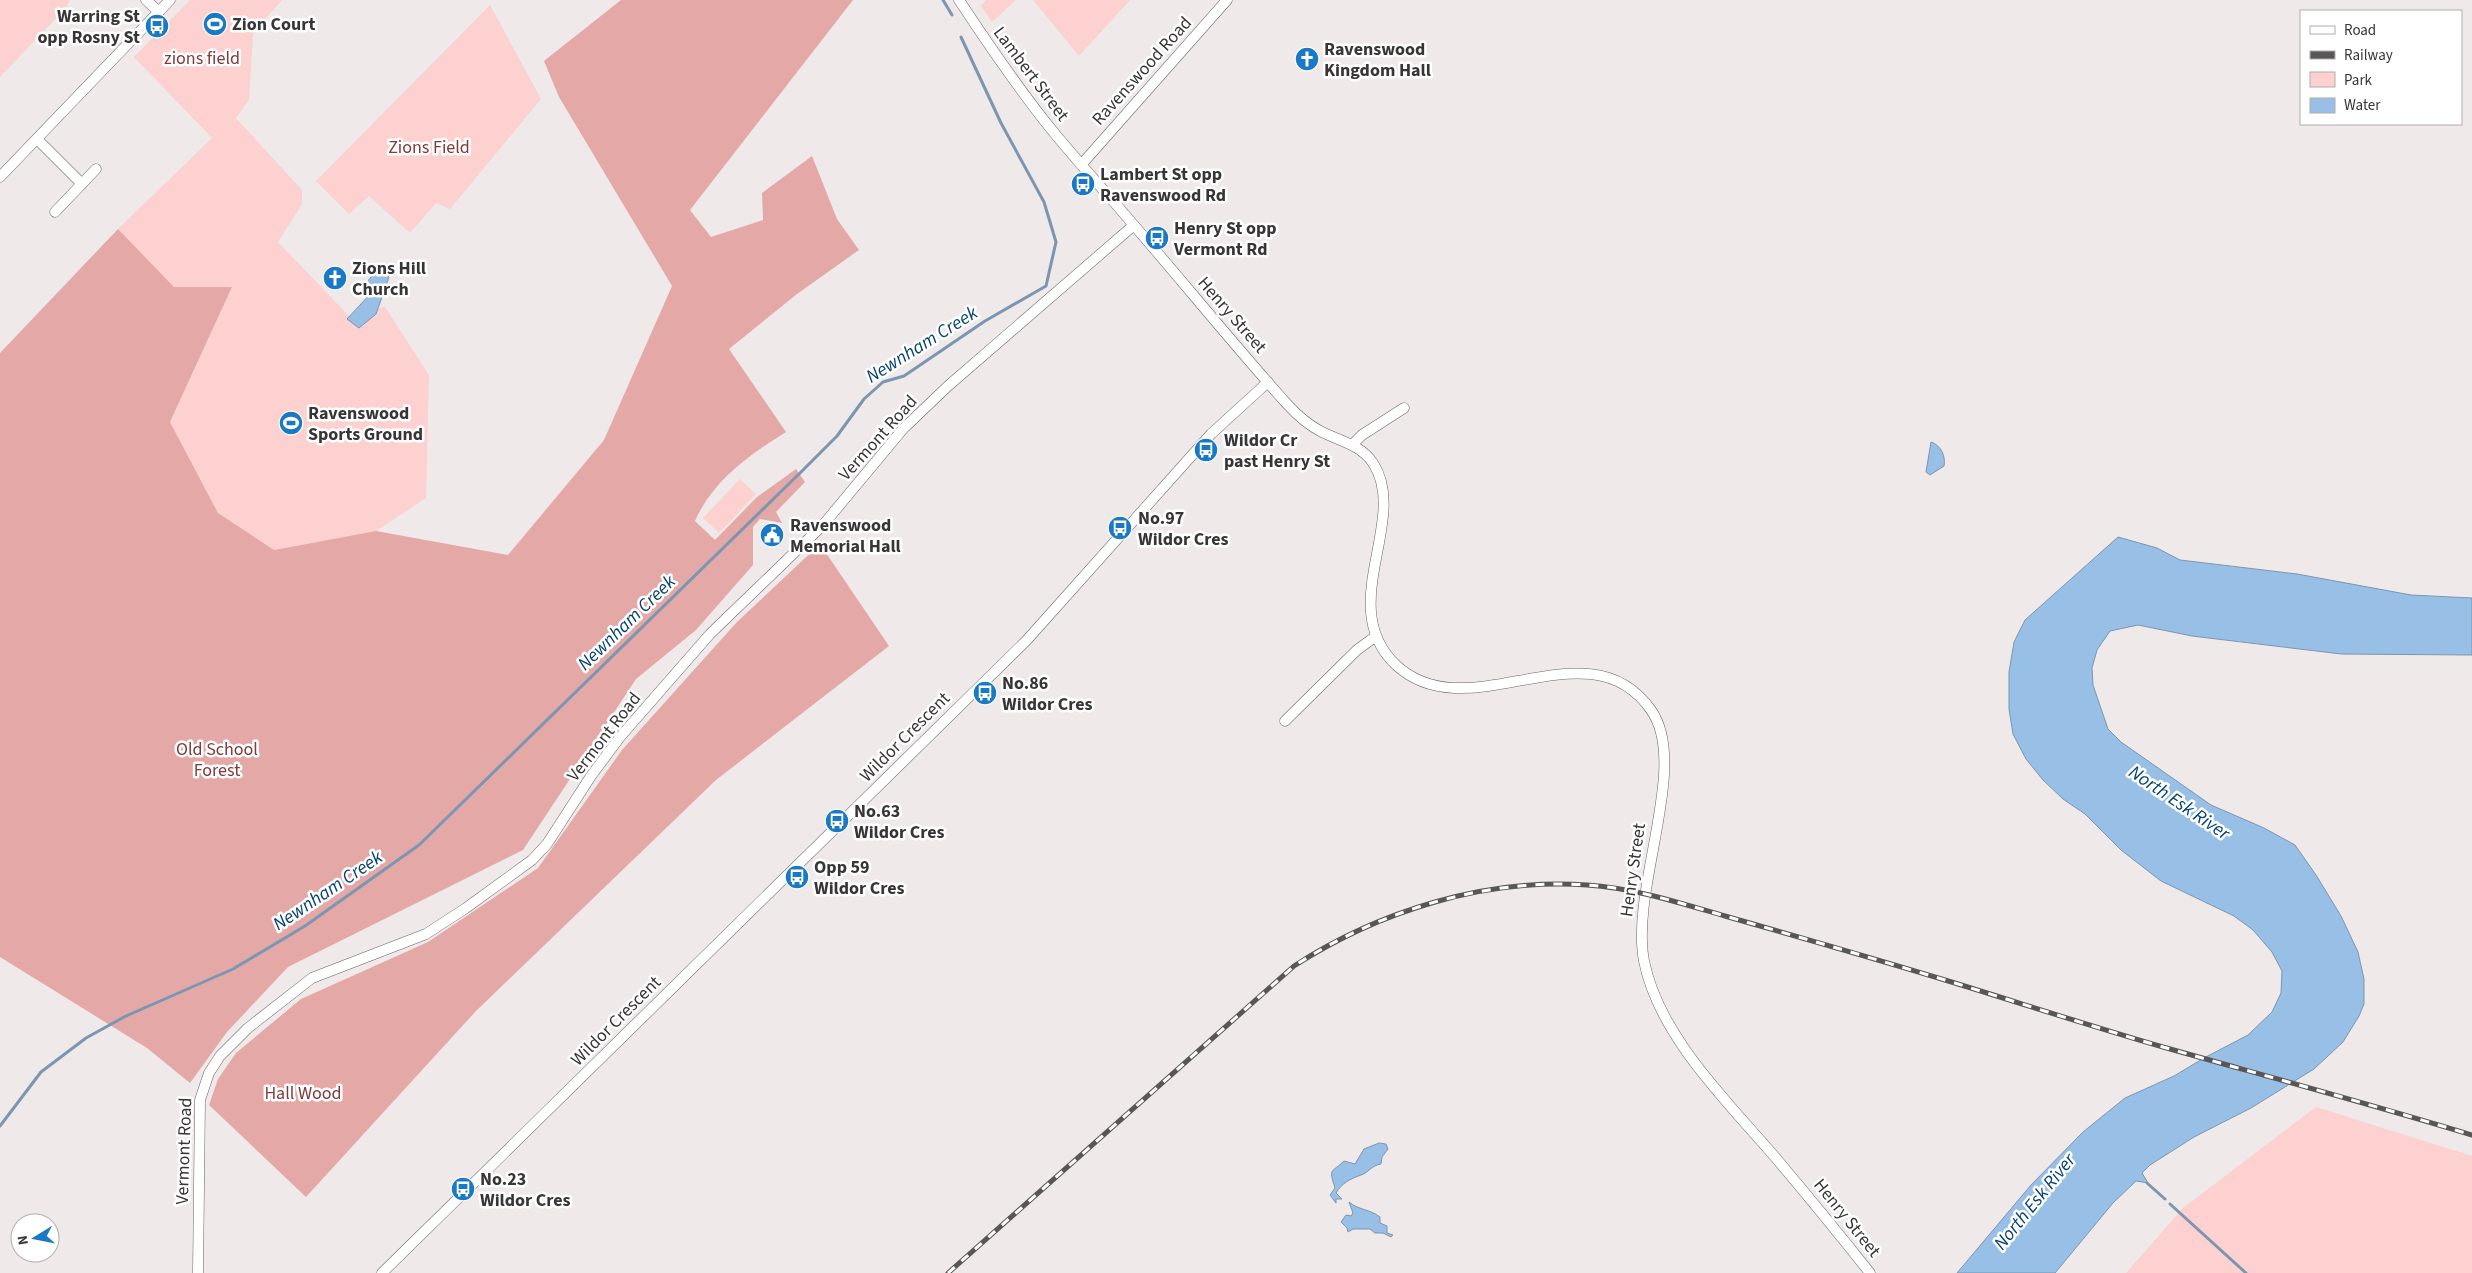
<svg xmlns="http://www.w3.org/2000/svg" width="2472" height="1273" font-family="'Source Sans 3',sans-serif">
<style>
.green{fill:#fcd1cf}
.forest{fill:#e4a9a7}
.water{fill:#98bfe6;stroke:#7b96b1}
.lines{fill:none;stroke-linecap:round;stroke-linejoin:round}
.stream{stroke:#7b96b1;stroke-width:3}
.minor-casing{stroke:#6a6565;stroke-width:11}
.minor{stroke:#fff;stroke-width:10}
.rail-casing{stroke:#595656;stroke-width:5}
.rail{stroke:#fff;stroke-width:3;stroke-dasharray:9;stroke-linecap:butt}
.labels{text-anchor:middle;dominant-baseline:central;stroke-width:5;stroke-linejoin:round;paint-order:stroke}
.poi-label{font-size:18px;font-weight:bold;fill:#373535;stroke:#fff;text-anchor:start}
.park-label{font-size:18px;fill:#81393a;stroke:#fff}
.street-label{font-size:18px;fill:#373535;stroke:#fff}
.water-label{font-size:19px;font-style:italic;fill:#054372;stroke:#fff}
</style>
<rect width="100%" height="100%" fill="#efe9e9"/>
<path class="green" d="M 0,0 L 70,0 L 65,9 L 0,77 Z
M 190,0 L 282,0 L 253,33 L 249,100 L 236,118 L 302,190 L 302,204 L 278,242 L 349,316 L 385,307 L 429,375 L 426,498 L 376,531 L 274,550 L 218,513 L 170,422 L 232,287 L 174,287 L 118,229 L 212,138 L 134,57 Z
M 986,0 L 1016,0 L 992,22 L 981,6 Z
M 1033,0 L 1130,0 L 1079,56 Z
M 490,5 L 541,99 L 450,209 L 436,203 L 410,233 L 369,196 L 349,214 L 316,181 Z
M 740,479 L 756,494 L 719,533 L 703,518 Z
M 2316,1107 L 2472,1156 L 2472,1273 L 2126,1273 L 2183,1208 Z"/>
<path class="forest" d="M 621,0 L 853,0 L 690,210 L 711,237 L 763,220 L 762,193 L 812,156 L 837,219 L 859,250 L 797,294 L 729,349 L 786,432 C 749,455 713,480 695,521 L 715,540 L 757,497 L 796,469 L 805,482 L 776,512 L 782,523 L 760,519 L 753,527 L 753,565 L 696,630 L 636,679 L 523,850 L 288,967 L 227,1032 L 190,1083 L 147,1048 L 0,957 L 0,353 L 118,229 L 174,287 L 232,287 L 170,422 L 218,513 L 274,550 L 376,531 L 508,555 L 604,440 L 672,286 L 559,97 L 544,61 Z
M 820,544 L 889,646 L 716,780 L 476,1011 L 306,1197 L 209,1105 L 218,1079 L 236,1053 L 301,999 L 428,942 L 538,868 L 622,750 L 737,622 Z"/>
<path class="water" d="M 379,267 L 389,277 L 376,314 L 359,328 L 347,319 L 373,291 L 367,282 Z
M 1931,442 C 1941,445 1946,457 1944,466 L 1930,475 L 1926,472 Z
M 2118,537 L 2157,548 L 2180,560 L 2297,574 L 2411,595 L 2472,598 L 2472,655 L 2341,654 L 2192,636 L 2138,625 L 2110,631 L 2097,650 L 2092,668 L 2093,685 L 2108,729 L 2121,742 L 2211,805 L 2264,828 L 2295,845 L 2316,875 L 2341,916 L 2358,952 L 2364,979 L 2364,1004 L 2359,1016 L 2343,1042 L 2314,1069 L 2251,1108 L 2194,1137 L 2150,1165 L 2142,1173 L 2148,1183 L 2136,1181 L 2113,1203 L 2055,1273 L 1957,1273 L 2031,1185 L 2083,1132 L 2125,1098 L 2174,1076 L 2204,1058 L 2248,1035 L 2272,1012 L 2281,993 L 2282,971 L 2272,952 L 2253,930 L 2234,916 L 2161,881 L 2121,850 L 2085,814 L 2063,799 L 2043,780 L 2026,759 L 2013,734 L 2009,709 L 2009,672 L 2014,642 L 2025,620 Z
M 1379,1143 L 1386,1144 L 1388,1149 L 1382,1157 L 1381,1164 C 1372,1165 1368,1173 1361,1175 C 1350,1179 1342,1183 1336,1193 L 1342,1199 L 1336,1199 L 1336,1203 L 1330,1195 L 1335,1188 C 1328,1167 1332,1173 1344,1161 L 1355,1164 L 1364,1149 Z
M 1349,1202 C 1358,1210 1370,1209 1380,1217 L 1380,1223 L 1387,1226 L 1387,1233 L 1393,1235 L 1391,1237 L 1383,1233 L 1375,1233 L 1370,1229 L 1353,1229 L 1348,1232 L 1347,1228 L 1341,1222 L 1346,1215 L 1351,1216 L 1353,1213 Z"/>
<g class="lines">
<path class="stream" d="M 943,0 L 952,15
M 0,1126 L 41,1072 L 86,1038 L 126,1016 L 233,969 L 305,926 L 419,845 L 800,473 L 837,436 L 864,399 L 883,382 L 904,376 L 985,321 L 1046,286 L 1056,242 L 1044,202 L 1001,123 L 961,37
M 2147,1183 L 2165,1199
M 2170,1204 L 2246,1273"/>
<g class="minor-casing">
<path id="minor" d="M 146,0 L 159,12
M 959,0 C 988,44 1018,88 1051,129 C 1077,161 1105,191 1132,223 C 1184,283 1234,345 1287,404 C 1297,415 1308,425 1322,432 C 1340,441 1361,445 1373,463 C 1410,520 1334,606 1396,665 C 1469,733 1588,620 1651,710 C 1690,765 1630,888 1644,961 C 1659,1036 1727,1101 1775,1157 C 1807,1195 1839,1234 1870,1273
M 37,139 L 82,184
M 1081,165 L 1227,0
M 0,177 L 170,0
M 55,212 L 96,169
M 1353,444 L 1362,435 L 1404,408
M 1285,721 L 1357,650 L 1376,636
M 198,1273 L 200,1100 L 209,1073 L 220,1056 L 248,1028 L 312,978 L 426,934 L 466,908 L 532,860 L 547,844 L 591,776 L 620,737 L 710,634 L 823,525 L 903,429 L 948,386 L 1134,225
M 382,1273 L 1026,641 L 1211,434 L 1268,382"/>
</g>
<use href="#minor" class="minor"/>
<g class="rail-casing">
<path id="rail" d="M 948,1273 L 1294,966 C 1379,911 1485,878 1587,885 C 1634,888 1680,903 1725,916 C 1799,937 1872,958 1945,980 C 2017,1002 2090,1026 2163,1047 C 2266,1076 2370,1104 2472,1135"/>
</g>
<use href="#rail" class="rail"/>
</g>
<defs>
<g id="stadium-disc" transform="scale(1.25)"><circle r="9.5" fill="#1979c5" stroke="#fff"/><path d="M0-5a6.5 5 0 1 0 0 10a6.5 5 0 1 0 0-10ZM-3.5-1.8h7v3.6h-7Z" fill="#fff"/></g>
<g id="bus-disc" transform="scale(1.25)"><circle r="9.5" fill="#1979c5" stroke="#fff"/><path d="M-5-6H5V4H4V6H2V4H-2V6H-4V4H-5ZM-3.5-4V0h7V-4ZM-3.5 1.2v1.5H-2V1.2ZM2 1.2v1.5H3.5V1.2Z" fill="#fff"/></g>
<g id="church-disc" transform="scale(1.25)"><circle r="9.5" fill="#1979c5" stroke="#fff"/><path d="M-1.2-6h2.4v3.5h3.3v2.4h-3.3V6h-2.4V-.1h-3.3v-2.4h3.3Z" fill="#fff"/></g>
<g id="civic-disc" transform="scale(1.25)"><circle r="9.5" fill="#1979c5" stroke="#fff"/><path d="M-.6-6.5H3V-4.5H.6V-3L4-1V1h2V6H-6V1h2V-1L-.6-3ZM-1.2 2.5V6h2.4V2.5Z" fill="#fff"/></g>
</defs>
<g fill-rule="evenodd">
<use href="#stadium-disc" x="215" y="24"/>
<use href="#bus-disc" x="157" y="26"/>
<use href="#church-disc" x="1307" y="59"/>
<use href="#bus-disc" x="1083" y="184"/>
<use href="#bus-disc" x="1157" y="238"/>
<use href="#church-disc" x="335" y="278"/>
<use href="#stadium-disc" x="291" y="423"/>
<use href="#bus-disc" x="1206" y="450"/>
<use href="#bus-disc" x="1120" y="528"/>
<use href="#civic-disc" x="772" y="535"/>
<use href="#bus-disc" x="985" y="693"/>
<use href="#bus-disc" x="837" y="821"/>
<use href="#bus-disc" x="797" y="877"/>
<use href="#bus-disc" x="463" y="1189"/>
</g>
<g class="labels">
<g class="poi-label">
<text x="140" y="16" text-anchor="end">Warring St<tspan x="140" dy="21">opp Rosny St</tspan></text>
<text x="232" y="24">Zion Court</text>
<text x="1324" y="49">Ravenswood<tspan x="1324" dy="21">Kingdom Hall</tspan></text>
<text x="1100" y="174">Lambert St opp<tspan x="1100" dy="21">Ravenswood Rd</tspan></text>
<text x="1174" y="228">Henry St opp<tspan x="1174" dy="21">Vermont Rd</tspan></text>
<text x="352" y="268">Zions Hill<tspan x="352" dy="21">Church</tspan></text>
<text x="308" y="413">Ravenswood<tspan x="308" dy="21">Sports Ground</tspan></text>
<text x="1224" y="440">Wildor Cr<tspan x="1224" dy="21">past Henry St</tspan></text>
<text x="1138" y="518">No.97<tspan x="1138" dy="21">Wildor Cres</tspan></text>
<text x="790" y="525">Ravenswood<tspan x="790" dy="21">Memorial Hall</tspan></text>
<text x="1002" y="683">No.86<tspan x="1002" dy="21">Wildor Cres</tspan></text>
<text x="854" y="811">No.63<tspan x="854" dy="21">Wildor Cres</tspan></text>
<text x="814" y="867">Opp 59<tspan x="814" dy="21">Wildor Cres</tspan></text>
<text x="480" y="1179">No.23<tspan x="480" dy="21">Wildor Cres</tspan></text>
</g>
<g class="park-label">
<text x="202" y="58">zions field</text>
<text x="429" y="147">Zions Field</text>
<text x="217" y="749">Old School<tspan x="217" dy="21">Forest</tspan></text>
<text x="303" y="1093">Hall Wood</text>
</g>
<g class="street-label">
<text transform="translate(1142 71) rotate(-48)">Ravenswood Road</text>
<text transform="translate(1031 74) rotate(53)">Lambert Street</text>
<text transform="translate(1232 315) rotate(49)">Henry Street</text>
<text transform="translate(878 438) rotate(-48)">Vermont Road</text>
<text transform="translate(604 737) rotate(-52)">Vermont Road</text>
<text transform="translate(905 737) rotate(-45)">Wildor Crescent</text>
<text transform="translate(1633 870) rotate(-82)">Henry Street</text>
<text transform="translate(616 1021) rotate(-45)">Wildor Crescent</text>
<text transform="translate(184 1151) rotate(-88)">Vermont Road</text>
<text transform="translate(1847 1218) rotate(51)">Henry Street</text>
</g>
<g class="water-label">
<text transform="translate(922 345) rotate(-32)">Newnham Creek</text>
<text transform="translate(627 623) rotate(-44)">Newnham Creek</text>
<text transform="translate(2179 803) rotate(34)">North Esk River</text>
<text transform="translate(328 891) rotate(-34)">Newnham Creek</text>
<text transform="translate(2035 1202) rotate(-51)">North Esk River</text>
</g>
</g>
<rect x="2300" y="10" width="162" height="115" fill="#ffffff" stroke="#afaeae"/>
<rect x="2310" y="26" width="25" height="8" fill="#ffffff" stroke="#afaeae"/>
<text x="2344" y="35" font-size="15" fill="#373535">Road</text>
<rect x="2310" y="51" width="25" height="8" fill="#595656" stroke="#afaeae"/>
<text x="2344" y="60" font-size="15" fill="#373535">Railway</text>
<rect x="2310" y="72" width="25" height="15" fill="#fcd1cf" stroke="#afaeae"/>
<text x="2344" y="85" font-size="15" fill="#373535">Park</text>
<rect x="2310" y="98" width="25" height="15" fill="#98bfe6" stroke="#afaeae"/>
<text x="2344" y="110" font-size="15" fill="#373535">Water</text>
<g transform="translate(35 1238) rotate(260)"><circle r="24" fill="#ffffff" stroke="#afaeae"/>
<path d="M0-4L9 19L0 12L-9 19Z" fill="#1979c5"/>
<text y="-8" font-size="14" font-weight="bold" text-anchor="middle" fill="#373535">N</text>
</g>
</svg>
